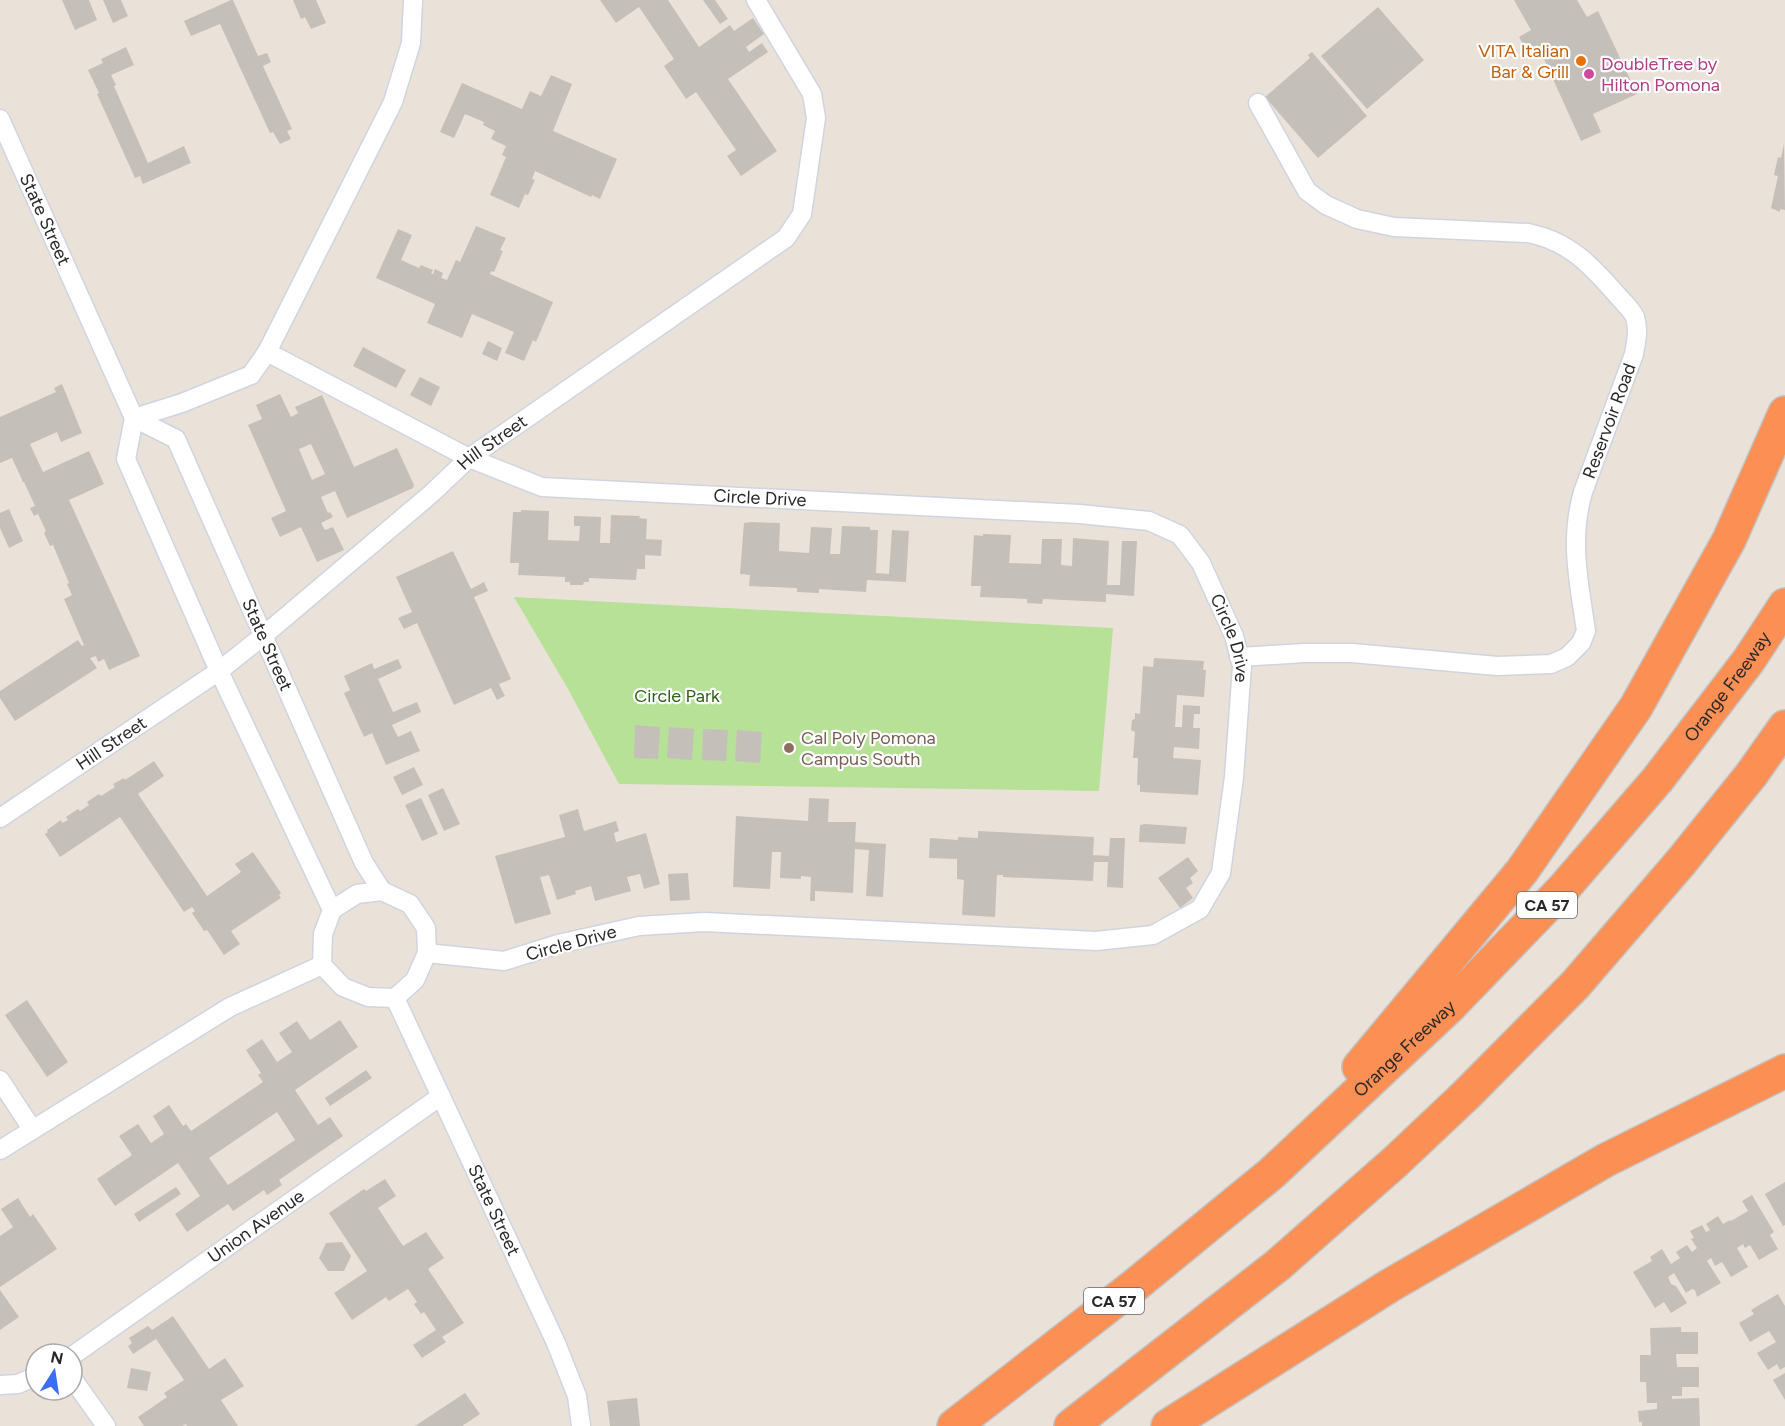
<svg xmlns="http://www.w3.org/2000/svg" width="1785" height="1426" font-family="Figtree,sans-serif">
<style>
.green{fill:#b6e196}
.building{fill:#c5bfb9;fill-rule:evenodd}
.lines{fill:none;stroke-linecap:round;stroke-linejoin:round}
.minor-casing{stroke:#cfd4e1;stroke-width:21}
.motorway-casing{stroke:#c3c3c3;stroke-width:36}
.minor{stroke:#fff;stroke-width:18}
.motorway{stroke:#fb8f54;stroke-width:33}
.food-dot{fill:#e8710a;stroke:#fff;stroke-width:2}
.hotel-dot{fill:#d1479c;stroke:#fff;stroke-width:2}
.education-dot{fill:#8d6e63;stroke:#fff;stroke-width:2}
.labels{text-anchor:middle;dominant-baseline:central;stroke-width:4.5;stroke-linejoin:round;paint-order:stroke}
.shield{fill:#fff;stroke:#686868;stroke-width:1.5}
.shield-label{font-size:16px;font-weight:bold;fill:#282828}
.food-label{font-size:18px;fill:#c56008;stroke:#fff;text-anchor:end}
.hotel-label{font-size:18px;fill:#b23c85;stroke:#fff;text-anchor:start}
.street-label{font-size:18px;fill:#282828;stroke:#fff}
.park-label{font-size:18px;fill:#2f621a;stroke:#fff}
.education-label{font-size:18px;fill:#785e54;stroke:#fff;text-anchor:start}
</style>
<rect width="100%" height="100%" fill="#eae2d9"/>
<path class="green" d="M 514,597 L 1113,628 L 1099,791 L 619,784 L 568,689 Z"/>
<path class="building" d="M 62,0 L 89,0 L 97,20 L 75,30 Z
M 103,0 L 121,0 L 128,16 L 113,23 Z
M 231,0 L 233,0 L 258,56 L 267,53 L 271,62 L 263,66 L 292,129 L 287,131 L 291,139 L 280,144 L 273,132 L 270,133 L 220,24 L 191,36 L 184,21 Z
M 293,0 L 316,0 L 326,23 L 311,29 L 305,17 L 301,19 Z
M 600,0 L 668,0 L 699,47 L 730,25 L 734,31 L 753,18 L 764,34 L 746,47 L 749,52 L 762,43 L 768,52 L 728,79 L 777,151 L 741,176 L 727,156 L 736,150 L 696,92 L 686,99 L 664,66 L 674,59 L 639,7 L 616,23 Z
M 703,0 L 715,0 L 728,19 L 720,24 Z
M 1514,0 L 1577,0 L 1587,17 L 1598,11 L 1637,94 L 1593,114 L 1601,132 L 1581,141 L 1539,48 L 1529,54 L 1519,37 L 1531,30 Z
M 1378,7 L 1424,60 L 1367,109 L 1321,56 Z
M 126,47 L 134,65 L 111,75 L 116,85 L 114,86 L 148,163 L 184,146 L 191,163 L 143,184 L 140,176 L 135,178 L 97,94 L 99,93 L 88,70 L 103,63 L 101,59 Z
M 1312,52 L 1367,116 L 1318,158 L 1265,97 L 1310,58 L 1308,55 Z
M 551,75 L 572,84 L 553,131 L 617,159 L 600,199 L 592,195 L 591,197 L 535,171 L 532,179 L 535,180 L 528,195 L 525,194 L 519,208 L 490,195 L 506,157 L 502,155 L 506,146 L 491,139 L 495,131 L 483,125 L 484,122 L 465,114 L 454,138 L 440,132 L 462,83 L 522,109 L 530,91 L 541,96 Z
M 1784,144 L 1785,210 L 1780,209 L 1780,212 L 1771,208 L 1778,176 L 1774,175 L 1778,157 L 1781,158 Z
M 476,226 L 506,238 L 500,250 L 503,251 L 494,272 L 491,271 L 490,274 L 553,302 L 536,342 L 533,340 L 524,361 L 505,353 L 514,332 L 472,314 L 462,338 L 427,323 L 435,304 L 376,278 L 398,229 L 412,235 L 401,260 L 419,268 L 421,265 L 433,270 L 431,274 L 433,274 L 435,269 L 443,273 L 441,278 L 447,280 L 456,260 L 460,262 Z
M 488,341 L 502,348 L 497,361 L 482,354 Z
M 363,347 L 406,370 L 396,388 L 353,366 Z
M 420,377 L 440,387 L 431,406 L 410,395 Z
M 62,384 L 82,433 L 61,442 L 57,432 L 30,444 L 43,472 L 89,451 L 104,484 L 69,500 L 140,656 L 109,670 L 104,659 L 98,662 L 96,656 L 90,658 L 97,668 L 15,721 L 0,698 L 0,691 L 78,640 L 82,646 L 84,645 L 64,599 L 72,595 L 67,584 L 69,583 L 53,545 L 50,546 L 44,533 L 46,531 L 38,514 L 34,516 L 30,508 L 35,506 L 24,482 L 23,482 L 12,458 L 0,463 L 0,417 L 56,392 L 54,388 Z
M 280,394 L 291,417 L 298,413 L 295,407 L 322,395 L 354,467 L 397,448 L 414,485 L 413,488 L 347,518 L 335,491 L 321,497 L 328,513 L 330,512 L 333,517 L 321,523 L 325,530 L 333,527 L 344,550 L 317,562 L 301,527 L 280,537 L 271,518 L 286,511 L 248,425 L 262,419 L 256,405 ZM 311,444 L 325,474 L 312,480 L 299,449 Z
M 9,509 L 23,541 L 9,548 L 0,528 L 0,513 Z
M 521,510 L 549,511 L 548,540 L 579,541 L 580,526 L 574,526 L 574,516 L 601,517 L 600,543 L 610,543 L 611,515 L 640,516 L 639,518 L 647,519 L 646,539 L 662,540 L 661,556 L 645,555 L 645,569 L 637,569 L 636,580 L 589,578 L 589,582 L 584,582 L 583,585 L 570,585 L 570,582 L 565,582 L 565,577 L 518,575 L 519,563 L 510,563 L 513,512 L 521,512 Z
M 751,522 L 780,523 L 779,551 L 809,553 L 811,527 L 832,528 L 830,554 L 840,554 L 842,526 L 870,527 L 870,530 L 878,530 L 876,573 L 889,574 L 892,530 L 909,531 L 906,582 L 867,580 L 866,592 L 819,589 L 819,593 L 797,592 L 797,588 L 749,586 L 750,575 L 740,574 L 744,523 Z
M 983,534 L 1011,535 L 1009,563 L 1041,564 L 1042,539 L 1062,539 L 1061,565 L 1072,566 L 1073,538 L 1109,541 L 1107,585 L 1120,585 L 1122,541 L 1137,541 L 1134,596 L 1106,594 L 1106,602 L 1043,599 L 1042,604 L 1027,603 L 1027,599 L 980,597 L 981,586 L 971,586 L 974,535 L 983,536 Z
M 453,551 L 471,589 L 484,582 L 488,591 L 474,597 L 511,679 L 499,684 L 505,696 L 497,700 L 491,688 L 454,705 L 417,623 L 404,629 L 398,618 L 412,612 L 396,577 Z
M 1154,658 L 1204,661 L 1203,670 L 1206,670 L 1204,697 L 1177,695 L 1175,727 L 1182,727 L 1183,705 L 1200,706 L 1200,714 L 1194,714 L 1193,728 L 1200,728 L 1199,749 L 1174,747 L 1173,758 L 1201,760 L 1198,795 L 1140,792 L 1140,785 L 1137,785 L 1138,758 L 1133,758 L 1135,732 L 1131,730 L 1132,720 L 1135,719 L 1135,713 L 1140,714 L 1143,666 L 1153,667 Z
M 398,659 L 402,668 L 378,679 L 393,712 L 417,702 L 421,712 L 392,725 L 398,737 L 411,731 L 420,751 L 386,765 L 372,733 L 364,737 L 344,693 L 350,690 L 344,676 L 372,663 L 374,669 Z
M 635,725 L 660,727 L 658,759 L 634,758 Z
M 669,727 L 694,729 L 692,760 L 667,758 Z
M 703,729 L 728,730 L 726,761 L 702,760 Z
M 737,730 L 762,732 L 760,763 L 735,761 Z
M 154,761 L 164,776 L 138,794 L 207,896 L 241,872 L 235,864 L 253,852 L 281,893 L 279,895 L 281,898 L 231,931 L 240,944 L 224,955 L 207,930 L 204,931 L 192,913 L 195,911 L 192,907 L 184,912 L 120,817 L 60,857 L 45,834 L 48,832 L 47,830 L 61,820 L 62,823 L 68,820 L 66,817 L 78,809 L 80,811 L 89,805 L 87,802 L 99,794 L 101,796 L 115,787 L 113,784 L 124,778 L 125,780 Z
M 414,767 L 423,785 L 402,795 L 393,777 Z
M 443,788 L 460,824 L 444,831 L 428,795 Z
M 421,798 L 438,834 L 422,841 L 405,805 Z
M 809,798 L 829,799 L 828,822 L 856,822 L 855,842 L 886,844 L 883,897 L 866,896 L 869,850 L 855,849 L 853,893 L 815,891 L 815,901 L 810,901 L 811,877 L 801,876 L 801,879 L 780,878 L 781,852 L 772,852 L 770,889 L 733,887 L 736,816 L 808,821 Z
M 578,809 L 584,831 L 616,821 L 619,831 L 614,833 L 616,842 L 646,833 L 660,884 L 644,889 L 640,874 L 627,877 L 631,891 L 595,901 L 591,886 L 575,891 L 576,894 L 557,900 L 549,875 L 540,877 L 551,914 L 515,924 L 495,856 L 565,837 L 559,815 Z
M 1145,824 L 1187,827 L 1185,844 L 1139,842 L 1140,825 Z
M 978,831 L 1094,837 L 1093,855 L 1109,856 L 1110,838 L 1125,838 L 1123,888 L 1107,887 L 1108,862 L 1094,862 L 1093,881 L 1003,877 L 1003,875 L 997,875 L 995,917 L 962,915 L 964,880 L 957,879 L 957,859 L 929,858 L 930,838 L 958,840 L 958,837 L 978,838 Z
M 1188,857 L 1198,871 L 1190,878 L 1193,883 L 1186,888 L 1193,898 L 1180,908 L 1158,878 Z
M 688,873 L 690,900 L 670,901 L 668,874 Z
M 27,1000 L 68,1062 L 47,1077 L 5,1015 Z
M 340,1020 L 358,1047 L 295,1090 L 318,1125 L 330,1117 L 343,1136 L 279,1180 L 282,1185 L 267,1195 L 264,1190 L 233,1211 L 228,1204 L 187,1232 L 175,1214 L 200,1196 L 178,1163 L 115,1206 L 97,1179 L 132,1155 L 119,1136 L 138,1124 L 151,1143 L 164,1134 L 153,1116 L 169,1105 L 183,1126 L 186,1124 L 191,1131 L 263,1082 L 258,1075 L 261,1073 L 246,1050 L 262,1039 L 277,1062 L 292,1052 L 279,1033 L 297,1021 L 310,1040 ZM 277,1112 L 295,1140 L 228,1185 L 209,1158 Z
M 366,1070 L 372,1078 L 330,1106 L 325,1098 Z
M 385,1179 L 396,1196 L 378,1208 L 403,1246 L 426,1232 L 444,1258 L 428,1269 L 464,1323 L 442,1337 L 446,1342 L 422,1358 L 413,1345 L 436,1330 L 424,1312 L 421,1314 L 414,1304 L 417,1302 L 408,1289 L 389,1301 L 386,1297 L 352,1320 L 334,1293 L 367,1271 L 329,1213 L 364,1189 L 366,1191 Z
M 1785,1182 L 1785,1225 L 1783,1226 L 1765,1194 Z
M 176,1187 L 181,1194 L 139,1222 L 134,1214 Z
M 1752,1195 L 1774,1232 L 1770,1235 L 1778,1249 L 1759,1260 L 1750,1245 L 1745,1248 L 1743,1244 L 1737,1248 L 1748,1267 L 1731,1277 L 1722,1262 L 1715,1266 L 1711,1258 L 1707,1261 L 1721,1283 L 1697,1297 L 1695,1290 L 1692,1289 L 1686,1293 L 1674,1273 L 1668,1277 L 1671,1284 L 1676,1286 L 1687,1303 L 1671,1313 L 1664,1302 L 1655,1308 L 1633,1272 L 1652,1261 L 1650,1257 L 1662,1249 L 1671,1264 L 1680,1258 L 1676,1252 L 1687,1245 L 1692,1252 L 1697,1248 L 1691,1239 L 1694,1238 L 1690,1231 L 1702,1225 L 1706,1232 L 1710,1230 L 1706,1224 L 1718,1216 L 1723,1224 L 1730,1220 L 1731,1221 L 1748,1211 L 1742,1201 Z
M 18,1198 L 30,1217 L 33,1214 L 57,1249 L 0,1287 L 0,1236 L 13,1227 L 1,1209 Z
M 342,1242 L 351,1256 L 344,1271 L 328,1271 L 319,1258 L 326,1243 Z
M 0,1290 L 19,1317 L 0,1330 Z
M 1778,1294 L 1785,1306 L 1785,1367 L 1780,1370 L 1777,1364 L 1768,1370 L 1757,1353 L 1776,1342 L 1769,1331 L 1750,1342 L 1739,1323 L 1754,1314 L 1751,1310 Z
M 173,1316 L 209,1369 L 225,1358 L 244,1386 L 221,1400 L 238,1426 L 187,1426 L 186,1424 L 182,1426 L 144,1426 L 138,1417 L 167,1397 L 164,1393 L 184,1380 L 156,1339 L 133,1354 L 128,1346 L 132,1343 L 129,1338 L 148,1326 L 152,1330 Z
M 1681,1327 L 1681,1332 L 1698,1332 L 1698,1354 L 1676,1354 L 1677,1367 L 1699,1367 L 1699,1387 L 1682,1387 L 1682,1396 L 1672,1396 L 1672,1399 L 1699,1398 L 1700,1426 L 1642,1426 L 1642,1422 L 1639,1422 L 1638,1411 L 1657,1409 L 1657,1403 L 1647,1403 L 1646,1382 L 1640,1382 L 1640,1355 L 1651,1355 L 1650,1328 Z
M 131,1368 L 151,1372 L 147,1391 L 127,1388 Z
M 1785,1373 L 1785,1400 L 1773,1380 Z
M 465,1393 L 480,1414 L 462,1426 L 415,1426 Z
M 637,1398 L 640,1426 L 610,1426 L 607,1401 Z"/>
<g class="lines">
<g class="minor-casing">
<g id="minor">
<path id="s1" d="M 0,119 L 134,418 L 126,459 L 219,671 L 332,910"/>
<path id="s2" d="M 267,352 L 469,458 L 542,487 L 1080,514 L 1149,521 L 1180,535 L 1201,563 L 1234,636 L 1242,666 L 1234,777 L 1221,873 L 1200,909 L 1153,935 L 1096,941 L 704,922 L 639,926 L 558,944 L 504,961 L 427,953"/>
<path id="s3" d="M 134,418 L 176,439 L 364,863 L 382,891"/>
<path d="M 134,418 L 182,403 L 251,375 L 267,352 L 393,102 L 411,43 L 413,0"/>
<path id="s4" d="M 1239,657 L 1305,653 L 1352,653 L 1497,666 L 1551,664 L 1567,657 L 1581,643 L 1586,631 C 1579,583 1569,540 1583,492 L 1634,354 C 1636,342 1639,330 1635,317 C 1632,310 1623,302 1618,296 C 1591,265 1569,241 1528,233 L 1394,227 L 1357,219 L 1326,205 L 1307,191 L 1258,103"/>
<path id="s5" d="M 0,818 L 219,671 L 263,636 L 431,494 L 469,458 L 786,238 L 802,214 L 816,118 L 812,94 L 756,0"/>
<path d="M 382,891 L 410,904 L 426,928 L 427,953 L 415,980 L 395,998 L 368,997 L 343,987 L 322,965 L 323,934 L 332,910 L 357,894 Z"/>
<path id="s6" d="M 395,998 L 556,1343 L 577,1396 L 581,1426"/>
<path d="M 0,1080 L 32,1129"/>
<path d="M 0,1150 L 230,1007 L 322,965"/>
<path id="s7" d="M 72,1356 L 441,1096"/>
<path d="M 72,1378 L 106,1426"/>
<path d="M 0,1385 L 18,1384 L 36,1376"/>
</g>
</g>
<g class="motorway-casing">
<g id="motorway">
<path d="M 1359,1067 L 1522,871 L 1636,707 L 1729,540 L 1785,413"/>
<path id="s8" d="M 954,1426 L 1134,1286 L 1272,1173 L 1450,1006 L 1563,889 L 1658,779 L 1749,660 L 1785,605"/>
<path d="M 1071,1426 L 1278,1265 L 1395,1162 L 1466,1095 L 1575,985 L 1681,862 L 1751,775 L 1785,727"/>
<path d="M 1168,1426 L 1389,1286 L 1606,1160 L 1785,1071"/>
</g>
</g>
<use href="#minor" class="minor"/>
<use href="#motorway" class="motorway"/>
</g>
<circle class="food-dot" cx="1581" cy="61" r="6"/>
<circle class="hotel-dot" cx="1589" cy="74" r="6"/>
<circle class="education-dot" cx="789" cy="748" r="6"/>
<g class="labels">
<g class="shield">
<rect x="1517" y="892" width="60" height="26" rx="4.5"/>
<rect x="1084" y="1288" width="60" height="26" rx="4.5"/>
</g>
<g class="shield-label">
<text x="1547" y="905">CA 57</text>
<text x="1114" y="1301">CA 57</text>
</g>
<g class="food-label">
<text x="1569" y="51">VITA Italian<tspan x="1569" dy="21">Bar &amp; Grill</tspan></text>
</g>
<g class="hotel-label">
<text x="1601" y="64">DoubleTree by<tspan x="1601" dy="21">Hilton Pomona</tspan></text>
</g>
<g class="street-label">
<text stroke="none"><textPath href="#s1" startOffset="110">State Street</textPath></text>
<text stroke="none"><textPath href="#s4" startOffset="579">Reservoir Road</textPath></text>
<text stroke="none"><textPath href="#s5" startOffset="620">Hill Street</textPath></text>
<text stroke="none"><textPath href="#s2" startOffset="525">Circle Drive</textPath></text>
<text stroke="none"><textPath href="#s2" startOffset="1065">Circle Drive</textPath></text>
<text stroke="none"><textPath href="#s3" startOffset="272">State Street</textPath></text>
<text stroke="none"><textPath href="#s8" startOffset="1074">Orange Freeway</textPath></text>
<text stroke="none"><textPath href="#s5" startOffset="134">Hill Street</textPath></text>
<text transform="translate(571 943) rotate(-15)">Circle Drive</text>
<text stroke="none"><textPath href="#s8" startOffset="588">Orange Freeway</textPath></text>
<text stroke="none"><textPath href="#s6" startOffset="234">State Street</textPath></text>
<text stroke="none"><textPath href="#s7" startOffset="225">Union Avenue</textPath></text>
</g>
<g class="park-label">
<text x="677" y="696">Circle Park</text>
</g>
<g class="education-label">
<text x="801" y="738">Cal Poly Pomona<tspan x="801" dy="21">Campus South</tspan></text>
</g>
</g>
<g transform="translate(54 1372) rotate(12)"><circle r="28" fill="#ffffff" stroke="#a9a9a9" stroke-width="1.5"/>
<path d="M0-4.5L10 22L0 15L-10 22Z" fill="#3b6df6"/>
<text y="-9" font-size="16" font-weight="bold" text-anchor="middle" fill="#282828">N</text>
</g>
</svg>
